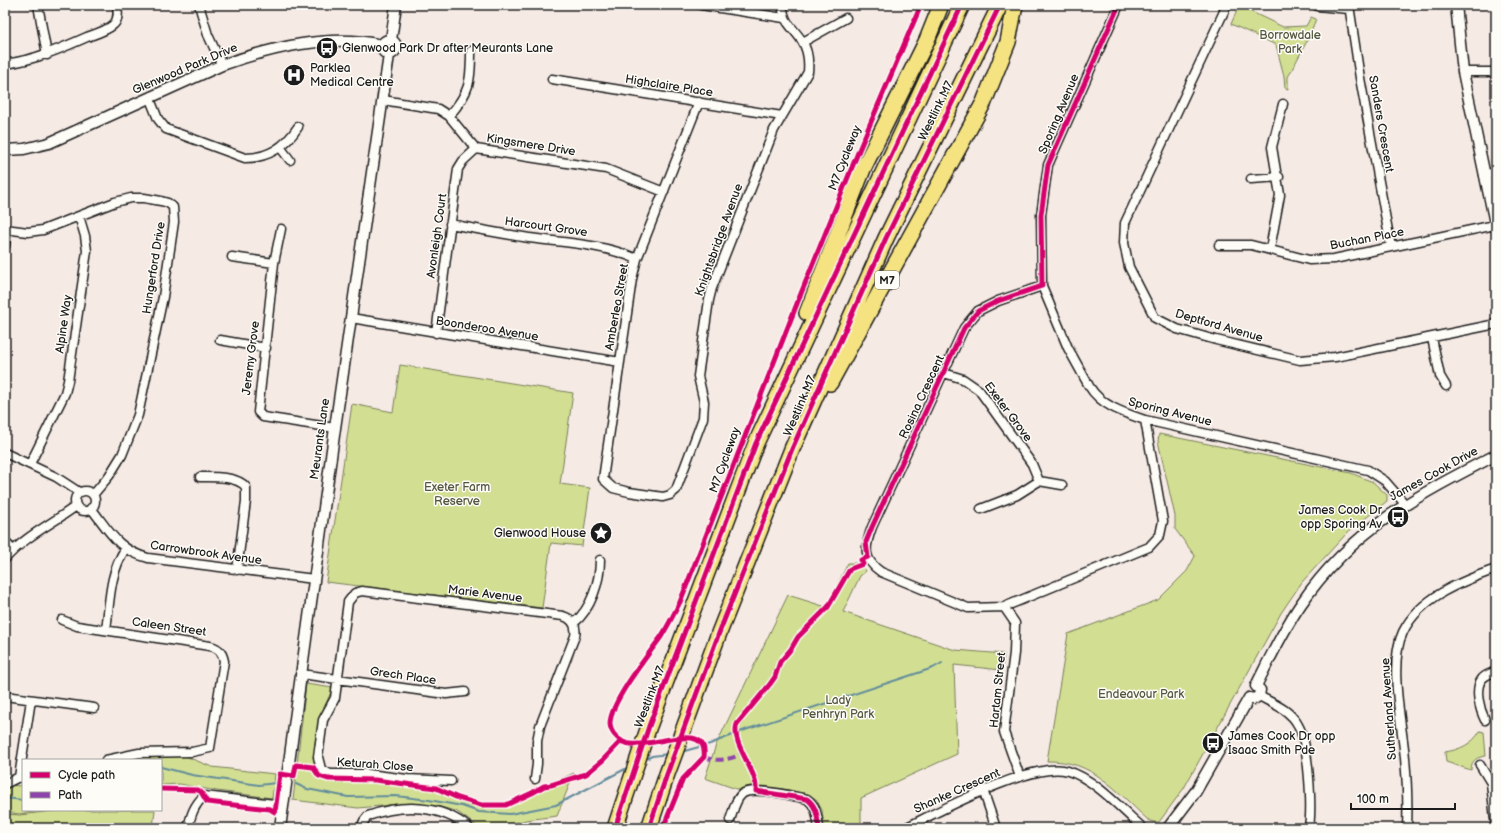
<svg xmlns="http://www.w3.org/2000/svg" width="1501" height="833" font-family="'Balsamiq Sans',sans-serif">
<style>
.built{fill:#eed4cf}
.green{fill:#d2df92;stroke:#777e57}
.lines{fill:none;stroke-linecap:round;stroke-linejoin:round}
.stream{stroke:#628c9c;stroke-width:2}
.minor-casing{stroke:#1c1c1c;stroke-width:11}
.tertiary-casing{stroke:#1c1c1c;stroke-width:13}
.motorway-casing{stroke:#1c1c1c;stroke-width:18}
.minor{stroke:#fdfcf7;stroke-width:8}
.tertiary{stroke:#fdfcf7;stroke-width:10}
.motorway{stroke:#f5e382;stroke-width:15}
.quiet{stroke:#8e44ad;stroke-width:4;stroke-dasharray:8 4;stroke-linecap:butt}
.cycleway-casing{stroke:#fdfcf7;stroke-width:8}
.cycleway{stroke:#d6006c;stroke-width:5}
.labels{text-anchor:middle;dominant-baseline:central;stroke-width:3;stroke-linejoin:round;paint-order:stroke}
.shield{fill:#fdfcf7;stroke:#605f5e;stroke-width:1}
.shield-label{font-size:11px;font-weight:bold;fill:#1c1c1c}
.park-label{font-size:12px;fill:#53563f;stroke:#fdfcf7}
.poi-label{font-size:12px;fill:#1c1c1c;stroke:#fdfcf7;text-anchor:start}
.street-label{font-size:12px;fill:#1c1c1c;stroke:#fdfcf7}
</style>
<rect width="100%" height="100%" fill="#f6eae5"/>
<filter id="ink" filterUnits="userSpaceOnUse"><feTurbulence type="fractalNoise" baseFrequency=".025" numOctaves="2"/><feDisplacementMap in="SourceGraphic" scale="8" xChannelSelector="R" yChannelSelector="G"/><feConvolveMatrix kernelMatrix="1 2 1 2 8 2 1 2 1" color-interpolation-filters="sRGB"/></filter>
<g filter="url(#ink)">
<path class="built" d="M 293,63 L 301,64 L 299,86 L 290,84 L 290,81 L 288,81 L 289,65 L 293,65 Z"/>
<path class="green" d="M 1239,6 L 1283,27 L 1306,26 L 1311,17 L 1316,19 L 1307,41 L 1288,77 L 1288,89 L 1285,88 L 1284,76 L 1276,45 L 1231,24 Z
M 400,365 L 573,393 L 560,484 L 590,488 L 582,546 L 551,543 L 542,608 L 326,582 L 352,404 L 393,412 Z
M 1159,434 L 1351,473 L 1373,482 L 1387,495 L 1387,501 L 1347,533 L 1302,582 L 1281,613 L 1184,788 L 1159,822 L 1153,822 L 1147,819 C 1116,791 1093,760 1047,761 L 1068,634 L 1158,600 L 1187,571 L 1195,556 L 1175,529 L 1175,516 L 1158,441 Z
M 848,563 L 861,563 L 866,571 L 860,576 L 843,612 L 955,650 L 1004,654 L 1002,670 L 954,665 L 957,754 L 861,798 L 861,828 L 824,828 L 822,810 L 816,799 L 807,794 L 751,786 L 739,790 L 705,778 L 716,745 L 788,595 L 826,607 Z
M 306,684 L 333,688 C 322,710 309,748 317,771 L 327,777 L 374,779 L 439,785 L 445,791 L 459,797 L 481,803 L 505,803 L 574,773 L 557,816 L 526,820 L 498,828 L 489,828 L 477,826 L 456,811 L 436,806 L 391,805 L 358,808 L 293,800 Z
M 1480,731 L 1484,732 L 1486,756 C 1477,757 1471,760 1471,770 L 1446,762 L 1445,752 C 1459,750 1473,744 1480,731 Z
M 149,756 L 185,756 L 212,767 L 275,774 L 272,798 L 217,791 L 180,784 L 161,785 L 161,760 L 121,760 Z
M 5,785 L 23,786 L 23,810 L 49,810 L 19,814 L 5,812 Z
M 61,810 L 155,810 L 153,828 L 5,828 L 5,814 L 20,815 Z"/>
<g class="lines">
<path class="stream" d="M 681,752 L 710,744 L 745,730 L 933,668 L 942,663
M 644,760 L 652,756 L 668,754
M 161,767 L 192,775 L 259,785 L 276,783
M 296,784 L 307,789 L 348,797 L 396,796 L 429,800 L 462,806 L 479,812 L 510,814 L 556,805 L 629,767
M 5,798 L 23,800"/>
<g class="minor-casing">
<path id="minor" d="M 38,5 L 47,55
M 199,5 L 208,35 L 222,65
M 701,5 L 784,18
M 1119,5 L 1048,165 L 1041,215 L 1042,286 L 1068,348 L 1089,386 C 1101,406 1124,413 1145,420 L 1368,470 L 1385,481 L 1405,504
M 1227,5 L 1125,223 L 1124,243 L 1129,267 L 1155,318 L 1177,329 L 1216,340 L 1300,360 L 1335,357 L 1496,324
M 1349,5 L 1360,78 L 1391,247
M 1317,6 L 1349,9
M 803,42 L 846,18
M 5,64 C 35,60 60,49 87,37 C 95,34 106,31 113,25 C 119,20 118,12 117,5
M 1463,72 L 1496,72
M 552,79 L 782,116
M 150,99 L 158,119 L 166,129 L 245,158 C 269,158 285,147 298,127
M 383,100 L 438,109 L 449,116 L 476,149 L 606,169 L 664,192
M 699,102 L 637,259 L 632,279 L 603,479 L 613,488 L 629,492 L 663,497 L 670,495 L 676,490 L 703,418 L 704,402 L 698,376 L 709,300 L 712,288 L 774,130 L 808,72 C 809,61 808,50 802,41 C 794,28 782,22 783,5
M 449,116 C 470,92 471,82 471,51
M 280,147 L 290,160
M 1484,175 L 1496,172
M 1251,179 L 1279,177
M 450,224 C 477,229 503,234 529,238 C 566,243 603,244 637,259
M 5,229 L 28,232 L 43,230 L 115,202 L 131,198 L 144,198 L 161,201 L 168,203 L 173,207 L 174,222 L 163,297 L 138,415 L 122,455 L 109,476 L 93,495
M 281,229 L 274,263 L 258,412 L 263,417 L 335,428
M 1219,245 L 1251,245 L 1309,260 L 1334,259 L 1495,225
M 5,246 L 7,230
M 1270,249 L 1280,195 L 1272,147 L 1283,104
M 232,257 L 274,263
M 1042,286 L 998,301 L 978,311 L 964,328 L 872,527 C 865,546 862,559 881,572 L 968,608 L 1004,607 L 1149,547 L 1160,535 L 1163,521 L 1145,420
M 351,318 L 620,362
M 436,333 L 458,169 L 463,161 L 476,149
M 1432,338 L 1440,376 L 1446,386
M 220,340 L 266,348
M 944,373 L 963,379 L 979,390 L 1032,464 L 1039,481 L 1062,485
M 5,453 L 56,477 L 79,492
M 30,464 L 65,393 L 68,381 L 87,251 L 85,236 L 79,216
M 200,477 C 214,477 237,476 246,487 L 246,501 L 237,570
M75 501a10 10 0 1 1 20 0a10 10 0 1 1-20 0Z
M 91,508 C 109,531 118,550 148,558 L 314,579
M 981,509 L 1017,495 L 1039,481
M 5,542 L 13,550
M 5,559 C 25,536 52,524 76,506
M 1004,607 L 1015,623 L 1014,653 L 1004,732 L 1020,777
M 62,620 L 77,626 L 210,646 C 219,648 222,652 224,661 L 210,748 L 192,752 L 139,753 L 106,760
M 574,623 C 591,609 600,582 600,560
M 106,630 C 110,601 109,575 125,549
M 301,674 L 446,694 L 465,692
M 5,696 L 94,708
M 1259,696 C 1274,704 1290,710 1298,725 C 1309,744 1312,806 1309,828
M 1485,720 C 1480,710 1474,689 1482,679 C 1485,675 1492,673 1496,671
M 1480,765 L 1491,783 L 1496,828
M 19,777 L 31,700
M 451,781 L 407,779 L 368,774 L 330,774 L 321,769 L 318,757 L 323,720 L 335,698 L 348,602 L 355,593 L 362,591 L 563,616 C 573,619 577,626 575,636 L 540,726 L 537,741 L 537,764 L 535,779
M 5,784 L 19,777 L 22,778
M 983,790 L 996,828
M 730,820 C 733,812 735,800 742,794 C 751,786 794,796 807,799 C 817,806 817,817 819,828
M 188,828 C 191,815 194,805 204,796 L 283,805
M 361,828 L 364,821 L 368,816 C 402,804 440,804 469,828
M 905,828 C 938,812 1034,760 1068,771 C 1095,779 1121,809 1143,828
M 1407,828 C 1408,805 1407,781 1405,758 C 1402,724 1388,663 1403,632 C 1420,597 1462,581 1496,569"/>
</g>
<g class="tertiary-casing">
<path id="tertiary" d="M 1456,5 L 1463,72 L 1496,228
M382 47a7 7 0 1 1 14 0a7 7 0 1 1-14 0Z
M 391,40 L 396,5
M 5,150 L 24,149 L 49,143 L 222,65 C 271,48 329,33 382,45
M 1256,686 C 1270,658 1283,630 1301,604 C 1352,529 1418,495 1496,455
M 1249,698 L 1254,699 L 1259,696 L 1260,690 L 1256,686
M 280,828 L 335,428 L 389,55
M 1168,828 L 1196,791 L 1249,698"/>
</g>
<g class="motorway-casing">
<path id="motorway" d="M 807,313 L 863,169 L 927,40 L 941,5
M 830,383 L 984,102 L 1008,42 L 1015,5
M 615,828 L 649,726 L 756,443 L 962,5
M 649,828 L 667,774 L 719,633 L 792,449 L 886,238 L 1000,5"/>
</g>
<use href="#minor" class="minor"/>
<use href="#tertiary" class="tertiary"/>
<use href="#motorway" class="motorway"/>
<path class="quiet" d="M 704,757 C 715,762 732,760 742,753"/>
<g class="cycleway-casing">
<path id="cycleway" d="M 161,789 L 198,790 L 201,792 L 207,802 L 270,809 L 275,812 L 280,774 L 294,776 L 296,765 L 313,767 L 319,776 L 328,779 L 375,780 L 436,788 L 458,798 L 481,805 L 506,805 L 532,793 L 544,786 L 551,785 L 586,774 L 603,760 L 621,741
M 615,828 L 649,726 L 756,443 L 962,5
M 649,828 L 667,774 L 719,633 L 792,449 L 886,238 L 1000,5
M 663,828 L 683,779 L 704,757 C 709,717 643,753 623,742 C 616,738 610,731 610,723 C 611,701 648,655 661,637 C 668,626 674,614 680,602 L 800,296 L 859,150 L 921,5
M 819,828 C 817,817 817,806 807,799 L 756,791 C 759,772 730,744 737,724 L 770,684 L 775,677 L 780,662 L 791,649 L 798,637 L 828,607 L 850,569 L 863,564 L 861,560 L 868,557 L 866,542 L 872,527 L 964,328 L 978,311 L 998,301 L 1042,286 L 1041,215 L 1048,165 L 1119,5"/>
</g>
<use href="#cycleway" class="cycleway"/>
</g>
</g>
<defs>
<g id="bus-disc" transform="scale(1.15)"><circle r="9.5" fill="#1c1c1c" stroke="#fdfcf7"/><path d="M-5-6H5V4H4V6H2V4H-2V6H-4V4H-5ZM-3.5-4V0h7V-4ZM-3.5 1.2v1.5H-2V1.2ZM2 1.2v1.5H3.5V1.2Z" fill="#fff"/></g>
<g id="hospital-disc" transform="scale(1.15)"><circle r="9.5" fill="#1c1c1c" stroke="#fdfcf7"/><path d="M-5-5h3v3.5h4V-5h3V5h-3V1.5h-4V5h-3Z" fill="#fff"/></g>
<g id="sight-disc" transform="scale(1.15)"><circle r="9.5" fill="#1c1c1c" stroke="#fdfcf7"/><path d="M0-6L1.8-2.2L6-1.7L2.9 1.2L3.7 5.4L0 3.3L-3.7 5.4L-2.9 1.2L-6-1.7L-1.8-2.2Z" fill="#fff"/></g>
</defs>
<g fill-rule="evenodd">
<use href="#bus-disc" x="327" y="48"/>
<use href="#hospital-disc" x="294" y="75"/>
<use href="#bus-disc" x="1398" y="517"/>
<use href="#sight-disc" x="601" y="533"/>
<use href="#bus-disc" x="1213" y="743"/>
</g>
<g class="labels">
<rect class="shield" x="875" y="271" width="24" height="18" rx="3"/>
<g class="shield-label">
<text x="887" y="280">M7</text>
</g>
<g class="park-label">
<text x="1290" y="35">Borrowdale<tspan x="1290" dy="14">Park</tspan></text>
<text x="457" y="487">Exeter Farm<tspan x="457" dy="14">Reserve</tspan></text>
<text x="1141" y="694">Endeavour Park</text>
<text x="838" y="700">Lady<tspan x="838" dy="14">Penhryn Park</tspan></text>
</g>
<g class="poi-label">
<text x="342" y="48">Glenwood Park Dr after Meurants Lane</text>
<text x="310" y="68">Parklea<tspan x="310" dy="14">Medical Centre</tspan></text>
<text x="1382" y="510" text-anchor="end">James Cook Dr<tspan x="1382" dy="14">opp Sporing Av</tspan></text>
<text x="586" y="533" text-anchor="end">Glenwood House</text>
<text x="1228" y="736">James Cook Dr opp<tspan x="1228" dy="14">Isaac Smith Pde</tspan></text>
</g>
<g class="street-label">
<text transform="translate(185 69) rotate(-23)">Glenwood Park Drive</text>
<text transform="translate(669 86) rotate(9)">Highclaire Place</text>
<text transform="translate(936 111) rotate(-64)">Westlink M7</text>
<text transform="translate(1059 114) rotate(-67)">Sporing Avenue</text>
<text transform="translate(1381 124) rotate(80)">Sanders Crescent</text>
<text transform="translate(531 145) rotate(9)">Kingsmere Drive</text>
<text transform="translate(845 158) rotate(-68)">M7 Cycleway</text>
<text transform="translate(546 227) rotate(8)">Harcourt Grove</text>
<text transform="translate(437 236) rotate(-82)">Avonleigh Court</text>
<text transform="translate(1367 239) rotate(-11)">Buchan Place</text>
<text transform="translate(719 240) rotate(-70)">Knightsbridge Avenue</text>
<text transform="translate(154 268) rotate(-81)">Hungerford Drive</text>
<text transform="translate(617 307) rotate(-80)">Amberlea Street</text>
<text transform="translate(64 324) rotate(-82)">Alpine Way</text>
<text transform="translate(1219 326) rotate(16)">Deptford Avenue</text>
<text transform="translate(487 329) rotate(9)">Boonderoo Avenue</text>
<text transform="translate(251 358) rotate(-83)">Jeremy Grove</text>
<text transform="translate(922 397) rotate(-65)">Rosina Crescent</text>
<text transform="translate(800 406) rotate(-67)">Westlink M7</text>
<text transform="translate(1008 412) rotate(53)">Exeter Grove</text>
<text transform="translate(1170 412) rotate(14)">Sporing Avenue</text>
<text transform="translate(320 439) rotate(-82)">Meurants Lane</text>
<text transform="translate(725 460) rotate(-70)">M7 Cycleway</text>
<text transform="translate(1434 474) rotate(-29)">James Cook Drive</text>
<text transform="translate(206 553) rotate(8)">Carrowbrook Avenue</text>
<text transform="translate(485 594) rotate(7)">Marie Avenue</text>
<text transform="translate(169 627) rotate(8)">Caleen Street</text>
<text transform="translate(403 676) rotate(8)">Grech Place</text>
<text transform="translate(998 690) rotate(-84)">Hartam Street</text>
<text transform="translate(650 697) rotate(-69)">Westlink M7</text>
<text transform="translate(1389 709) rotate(-94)">Sutherland Avenue</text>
<text transform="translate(375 765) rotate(4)">Keturah Close</text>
<text transform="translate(957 791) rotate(-24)">Shanke Crescent</text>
</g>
</g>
<rect width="1501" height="833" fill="none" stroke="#fdfcf7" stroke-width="20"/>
<rect x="10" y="10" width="1481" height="813" fill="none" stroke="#1c1c1c" stroke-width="1.5" filter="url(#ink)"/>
<rect x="22" y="759" width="140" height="52" fill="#fdfcf7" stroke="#a3a29f"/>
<rect x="30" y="772" width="20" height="6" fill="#d6006c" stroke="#a3a29f"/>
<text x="58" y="779" font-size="12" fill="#1c1c1c">Cycle path</text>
<rect x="30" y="792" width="20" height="6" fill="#8e44ad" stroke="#a3a29f"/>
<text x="58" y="799" font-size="12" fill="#1c1c1c">Path</text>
<path d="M1351 803v6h104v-6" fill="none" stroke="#1c1c1c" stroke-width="2"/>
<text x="1357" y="803" font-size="12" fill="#1c1c1c" stroke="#fdfcf7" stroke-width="3" paint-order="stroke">100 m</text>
</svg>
